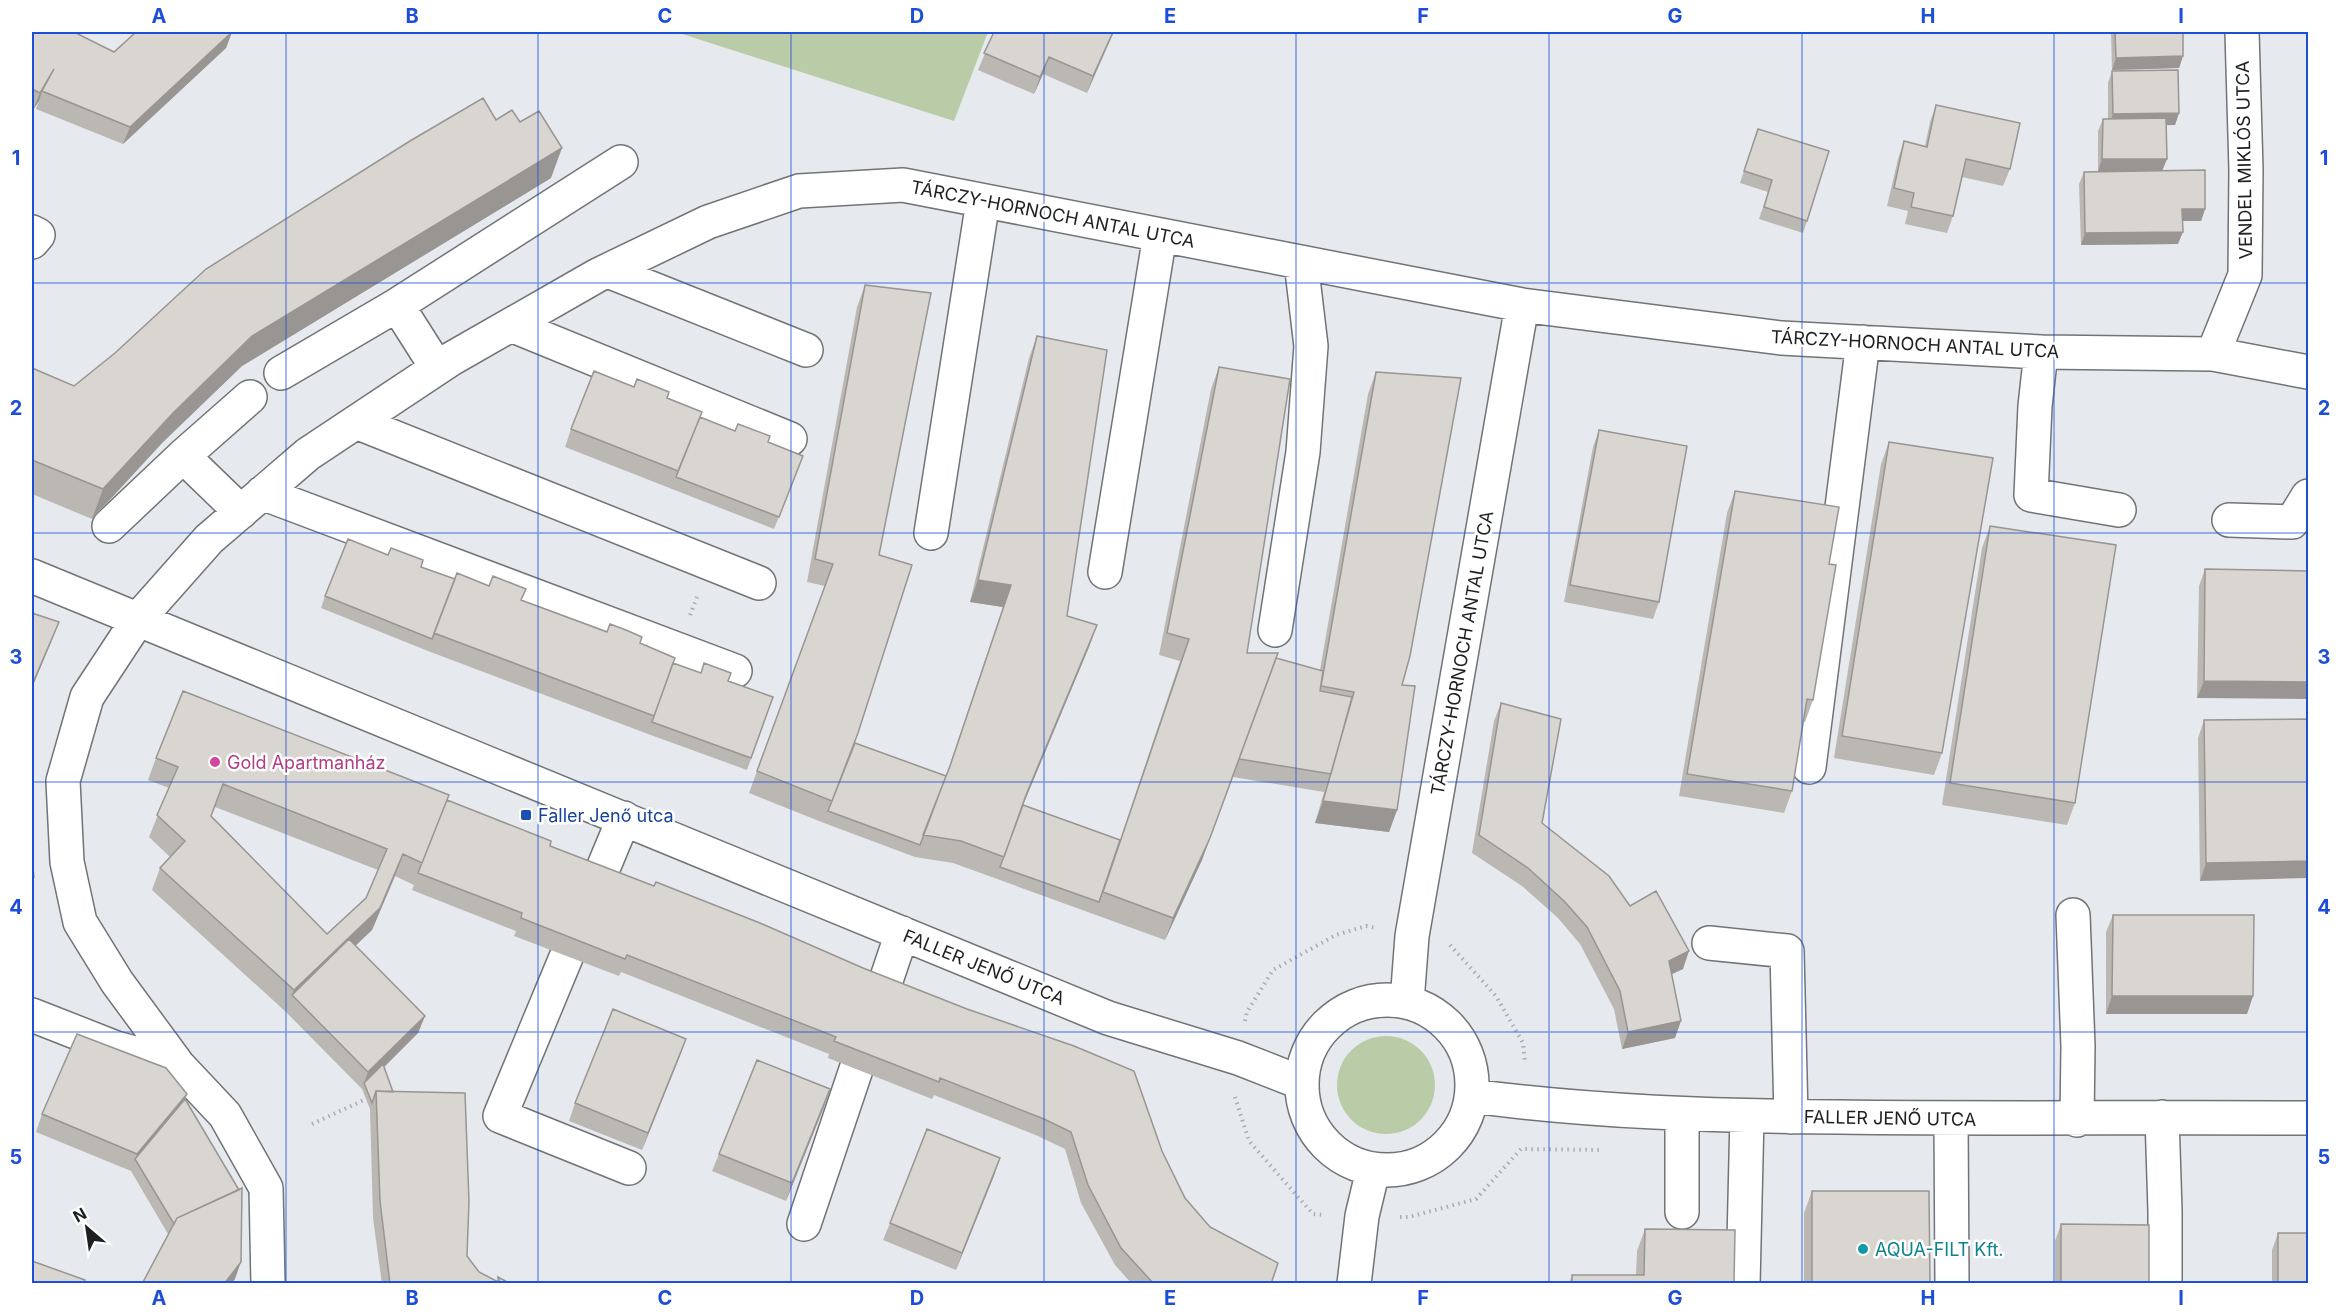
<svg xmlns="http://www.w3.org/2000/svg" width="2340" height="1315" font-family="Inter,sans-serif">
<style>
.green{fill:#b9cca7}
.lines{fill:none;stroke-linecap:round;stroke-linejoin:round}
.minor-casing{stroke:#707478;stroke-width:36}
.path{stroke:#a9acb0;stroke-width:4;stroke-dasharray:1.5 4.5;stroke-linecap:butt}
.minor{stroke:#fff;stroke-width:33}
.wall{fill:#bbb7b3;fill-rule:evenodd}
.shaded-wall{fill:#989592}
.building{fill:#d9d5d0;stroke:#989592;stroke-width:1.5;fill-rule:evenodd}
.grid{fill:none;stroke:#1d4ed8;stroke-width:1.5;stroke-opacity:0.55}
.hotel-dot{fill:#d1479c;stroke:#fff;stroke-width:2}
.transit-dot{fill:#1a4fb4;stroke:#fff;stroke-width:2}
.culture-dot{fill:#0f9aa8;stroke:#fff;stroke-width:2}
.labels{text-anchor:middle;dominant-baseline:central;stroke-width:5;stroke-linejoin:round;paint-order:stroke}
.street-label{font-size:18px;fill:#1d1f20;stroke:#fff}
.hotel-label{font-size:18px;fill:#b23c85;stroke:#fff;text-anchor:start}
.transit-label{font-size:18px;fill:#164399;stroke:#fff;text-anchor:start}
.culture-label{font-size:18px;fill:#0d838f;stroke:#fff;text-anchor:start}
.neatline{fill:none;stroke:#1d4ed8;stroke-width:2}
.grid-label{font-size:20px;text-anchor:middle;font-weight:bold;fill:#1d4ed8}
</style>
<rect width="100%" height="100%" fill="#e6eaef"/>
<path class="green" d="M 676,32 L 988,32 L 954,121 Z
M1337 1085a49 49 0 1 1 98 0a49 49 0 1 1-98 0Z"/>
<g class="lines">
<g class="minor-casing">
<path id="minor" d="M 32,232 L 38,235 L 32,242
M 608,271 L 806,350
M 397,305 L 621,162
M 511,325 L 790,439
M 2041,352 L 2035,406 L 2031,495 L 2119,510
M 2213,354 L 2245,275 L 2246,170 L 2242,32
M 281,373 L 397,305 L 437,368
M 356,422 L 759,583
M 183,456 L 241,512
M 262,493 L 735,671
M 2229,520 L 2292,522 L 2308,496
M 109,526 L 183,456 L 250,397
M 931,533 L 983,201
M 1105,572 L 1160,235
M 32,576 L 1108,1018 L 1238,1058 L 1302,1083
M 1275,630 L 1303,452 L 1311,346 L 1301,262
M 1809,767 L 1863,342
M 624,818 L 500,1116 L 629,1168
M 2073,915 L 2078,1046 L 2077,1120
M 1709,943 L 1787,951 L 1791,1117
M1302 1085a85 85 0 1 1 170 0a85 85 0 1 1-170 0Z
M 1407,1002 L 1412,936 L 1522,305
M 32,1015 L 116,1048 L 178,1065
M 1472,1096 C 1593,1112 1716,1116 1838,1117 C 1995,1119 2152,1117 2308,1118
M 2162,1117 L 2165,1211 L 2165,1284
M 1951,1119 L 1952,1284
M 1682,1212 L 1682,1114
M 804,1224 L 902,933
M 268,1284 L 266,1188 L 225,1115 L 178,1065 L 117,982 L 80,922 L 67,862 L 63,781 L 87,697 L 139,618 L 209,539 L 308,454 L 451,359 L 598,275 L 708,222 L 799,191 L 903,185 L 1522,305 L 1781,338 L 2041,352 L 2213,354 L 2308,372
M 1354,1284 L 1362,1216 L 1373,1170
M 1743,1284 L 1747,1116"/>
</g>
<path class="path" d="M 690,615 L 697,597
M 1450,945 L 1496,996 L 1523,1043 L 1525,1063
M 1245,1021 L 1247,1012 L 1273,970 L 1336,935 L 1366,926 L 1376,928
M 1235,1097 L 1249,1141 L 1313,1214 L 1324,1215
M 312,1124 L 366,1099
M 1400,1217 L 1409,1217 L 1476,1199 L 1521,1149 L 1602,1150"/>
<use href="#minor" class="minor"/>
</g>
<path class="wall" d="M 32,32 L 114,52 L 232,32 L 226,48 L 123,144 L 36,109 L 39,101 L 33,110 L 32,109 Z
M 994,32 L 1114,32 L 1087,93 L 1043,74 L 1034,94 L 978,70 Z
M 2111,32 L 2183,32 L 2183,56 L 2179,68 L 2112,70 Z
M 2112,71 L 2179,113 L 2175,125 L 2166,125 L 2167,159 L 2162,171 L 2205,209 L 2201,221 L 2183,221 L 2178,244 L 2081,245 L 2079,184 L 2084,172 L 2126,171 L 2098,171 L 2098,131 L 2103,119 L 2108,119 L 2108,83 Z
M 1936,105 L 2010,169 L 2003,186 L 1962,177 L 1953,216 L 1947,233 L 1905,224 L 1908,211 L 1887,206 L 1898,159 L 1904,141 L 1925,146 L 1930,122 Z
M 496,120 L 551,178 L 242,366 L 163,442 L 92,519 L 32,494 L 32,368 L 74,386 Z
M 1758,129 L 1807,221 L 1803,233 L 1759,219 L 1768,192 L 1740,183 Z
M 865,285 L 879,555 L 855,743 L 946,776 L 1003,607 L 970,602 L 1029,358 L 1037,336 L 1067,616 L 1097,625 L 1089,647 L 1023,805 L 1120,840 L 1180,661 L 1159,655 L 1211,389 L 1219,367 L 1247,653 L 1276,658 L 1320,670 L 1368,394 L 1376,372 L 1402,685 L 1397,810 L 1389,832 L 1315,823 L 1324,792 L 1233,777 L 1202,860 L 1165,940 L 953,863 L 915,857 L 824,823 L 749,793 L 825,586 L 807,582 L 857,307 Z
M 634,387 L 667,398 L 700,418 L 768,443 L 799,468 L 774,529 L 565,447 L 571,429 Z
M 1599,430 L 1659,602 L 1653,619 L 1564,602 L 1593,447 Z
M 1889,442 L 1942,753 L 1934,775 L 1834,758 L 1881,464 Z
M 1735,491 L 1829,564 L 1813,700 L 1805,722 L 1803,722 L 1792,791 L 1784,813 L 1679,796 L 1727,513 Z
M 1990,526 L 2075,803 L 2067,825 L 1942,805 L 1982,548 Z
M 388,555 L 455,579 L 522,600 L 640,643 L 673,663 L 701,673 L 728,681 L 773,697 L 747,770 L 648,734 L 428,651 L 321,608 L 325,596 Z
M 2205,569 L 2308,571 L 2197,698 L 2199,586 Z
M 1501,703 L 1542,823 L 1630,906 L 1683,969 L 1672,974 L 1675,1038 L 1622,1049 L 1614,1009 L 1580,944 L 1558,918 L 1522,886 L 1472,853 L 1494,721 Z
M 2204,720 L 2308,757 L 2200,881 L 2198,738 Z
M 156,758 L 447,800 L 550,846 L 1162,1151 L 1185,1198 L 1210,1227 L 1271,1284 L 1132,1284 L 1115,1265 L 1081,1203 L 1065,1149 L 1038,1136 L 934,1095 L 932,1099 L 828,1058 L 829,1054 L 621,972 L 619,976 L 514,936 L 516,931 L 412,890 L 414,885 L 395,876 L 372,930 L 355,946 L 425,1016 L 418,1033 L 384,1067 L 393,1092 L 467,1256 L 479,1272 L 496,1281 L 498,1277 L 511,1284 L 382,1284 L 373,1218 L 370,1109 L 362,1089 L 286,1012 L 152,890 L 160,868 L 170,857 L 149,837 L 169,788 L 148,780 ZM 215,807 L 378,870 L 366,898 L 327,934 L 211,816 Z
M 2113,915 L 2253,996 L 2247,1014 L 2106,1014 L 2106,932 Z
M 686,1039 L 642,1150 L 569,1121 L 575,1103 Z
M 187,1094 L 185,1099 L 235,1279 L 231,1284 L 142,1284 L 168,1234 L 131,1171 L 36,1132 L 42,1114 Z
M 824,1107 L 786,1201 L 712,1171 L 719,1154 Z
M 1000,1158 L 956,1270 L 883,1240 L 890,1223 Z
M 1812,1191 L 1930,1284 L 1804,1284 L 1804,1213 Z
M 2061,1224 L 2149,1284 L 2055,1284 L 2055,1241 Z
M 1645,1229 L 1734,1284 L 1569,1284 L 1572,1275 L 1636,1275 L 1637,1251 Z
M 2278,1233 L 2308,1284 L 2272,1284 L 2272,1250 Z"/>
<path class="shaded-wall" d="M 232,32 L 226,48 L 123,144 L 130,127 Z
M 1113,32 L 1114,32 L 1111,37 L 1087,93 L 1093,76 Z
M 2183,56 L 2179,68 L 2112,70 L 2116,58 Z
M 1049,57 L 1043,74 L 1034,94 L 1040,77 Z
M 54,69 L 42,91 L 39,101 L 33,110 L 40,93 Z
M 2179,113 L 2175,125 L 2109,126 L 2113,114 Z
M 562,148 L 551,178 L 242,366 L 163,442 L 92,519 L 103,489 L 173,413 L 252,336 Z
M 2102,159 L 2167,159 L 2162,171 L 2098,171 Z
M 2182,209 L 2205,209 L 2201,221 L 2178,221 Z
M 2183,232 L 2178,244 L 2081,245 L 2085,233 Z
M 978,580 L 1011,585 L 1003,607 L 970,602 Z
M 59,622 L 52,640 L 32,688 L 32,685 Z
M 1097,625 L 1089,647 L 1018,817 L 1026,795 Z
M 1270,675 L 1202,860 L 1165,940 L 1173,918 Z
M 2204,681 L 2308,682 L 2308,699 L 2197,698 Z
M 1323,801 L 1397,810 L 1389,832 L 1315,823 Z
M 403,854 L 395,876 L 372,930 L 298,1000 L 292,995 L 294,990 Z
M 2308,861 L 2308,878 L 2200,881 L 2206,863 Z
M 1689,951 L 1683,969 L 1663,978 L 1669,961 Z
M 2112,996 L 2253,996 L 2247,1014 L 2106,1014 Z
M 425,1016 L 418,1033 L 365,1086 L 364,1083 L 362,1089 L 368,1072 Z
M 1681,1021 L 1675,1038 L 1622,1049 L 1628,1032 Z
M 686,1039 L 680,1056 L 642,1150 L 648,1133 Z
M 830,1089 L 824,1107 L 786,1201 L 792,1183 Z
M 187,1094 L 181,1111 L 135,1159 L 131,1171 L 137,1154 Z
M 1000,1158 L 994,1176 L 956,1270 L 962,1253 Z
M 241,1262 L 235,1279 L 231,1284 L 224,1284 Z"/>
<path class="building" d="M 32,32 L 74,32 L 114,52 L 136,32 L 232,32 L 130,127 L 42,91 L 54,69 L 40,93 L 32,89 Z
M 994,32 L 1113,32 L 1093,76 L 1049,57 L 1040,77 L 984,53 Z
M 2115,32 L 2183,32 L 2183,56 L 2116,58 Z
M 2178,70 L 2179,113 L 2113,114 L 2112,71 Z
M 483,98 L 496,120 L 512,110 L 520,122 L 539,111 L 562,148 L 252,336 L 173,413 L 103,489 L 32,460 L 32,368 L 74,386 L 115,353 L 206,269 L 410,141 Z
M 1936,105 L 2020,123 L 2010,169 L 1966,159 L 1953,216 L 1911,207 L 1914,193 L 1894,188 L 1904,141 L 1927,147 Z
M 2166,118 L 2167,159 L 2102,159 L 2103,119 Z
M 1758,129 L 1829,151 L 1807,221 L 1764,207 L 1772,180 L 1744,171 Z
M 2205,170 L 2205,209 L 2182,209 L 2183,232 L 2085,233 L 2084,172 Z
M 865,285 L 931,293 L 879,555 L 912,565 L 858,733 L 832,801 L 757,771 L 833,564 L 815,559 Z
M 1037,336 L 1107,350 L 1067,616 L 1097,625 L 1026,795 L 1004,857 L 961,841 L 923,835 L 950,766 L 1011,585 L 978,580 Z
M 1219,367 L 1290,379 L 1247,653 L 1278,653 L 1210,838 L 1173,918 L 1103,892 L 1189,639 L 1167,633 Z
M 594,371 L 634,387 L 637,379 L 669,392 L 667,398 L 702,412 L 678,471 L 571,429 Z
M 1376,372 L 1461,378 L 1410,656 L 1402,685 L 1415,686 L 1397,810 L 1323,801 L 1354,692 L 1321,686 Z
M 700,417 L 735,431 L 738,424 L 770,436 L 768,442 L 803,456 L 779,517 L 676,477 Z
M 1599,430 L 1687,446 L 1659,602 L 1570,585 Z
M 1889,442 L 1993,458 L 1942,753 L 1842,736 Z
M 1735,491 L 1839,507 L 1829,564 L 1836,565 L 1813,700 L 1807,699 L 1792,791 L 1687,774 Z
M 1990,526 L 2116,545 L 2075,803 L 1950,783 Z
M 348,539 L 388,555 L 391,548 L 423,560 L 421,567 L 455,579 L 432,639 L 325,596 Z
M 2205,569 L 2308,571 L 2308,682 L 2204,681 Z
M 457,573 L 489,586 L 493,576 L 526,589 L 521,600 L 607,632 L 610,624 L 626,630 L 642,637 L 640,643 L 675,658 L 654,716 L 434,633 Z
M 32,613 L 59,622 L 32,685 Z
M 1276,658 L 1323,671 L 1320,691 L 1352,697 L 1331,774 L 1239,759 Z
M 673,663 L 701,673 L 704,663 L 731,673 L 728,681 L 773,697 L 751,758 L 652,722 Z
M 183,691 L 449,795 L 422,863 L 403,854 L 380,908 L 294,990 L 160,868 L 185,841 L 157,815 L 178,767 L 156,758 ZM 223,784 L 387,849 L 366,898 L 327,934 L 211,816 Z
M 1501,703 L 1561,719 L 1542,823 L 1609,876 L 1630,906 L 1656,891 L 1689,951 L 1669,961 L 1681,1021 L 1628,1032 L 1620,991 L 1587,927 L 1564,901 L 1528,868 L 1479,835 Z
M 2308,719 L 2308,861 L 2206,863 L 2204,720 Z
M 855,743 L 946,776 L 920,845 L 828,811 Z
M 447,800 L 551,841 L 550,846 L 654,886 L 656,882 L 760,923 L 863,968 L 967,1009 L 1074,1046 L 1134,1071 L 1162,1151 L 1185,1198 L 1210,1227 L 1278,1263 L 1271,1284 L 1154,1284 L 1121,1248 L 1088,1185 L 1071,1132 L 1044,1119 L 940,1078 L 939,1082 L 834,1041 L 836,1037 L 627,955 L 625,959 L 521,918 L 522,913 L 418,873 Z
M 1023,805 L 1120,840 L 1099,902 L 1000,867 Z
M 32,860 L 34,877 L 32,877 Z
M 2113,915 L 2254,915 L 2253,996 L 2112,996 Z
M 349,939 L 425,1016 L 368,1072 L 292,995 Z
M 613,1009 L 686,1039 L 648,1133 L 575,1103 Z
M 77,1034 L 166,1068 L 187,1094 L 137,1154 L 42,1114 Z
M 757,1060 L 830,1089 L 792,1183 L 719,1154 Z
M 383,1064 L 393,1092 L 376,1091 L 372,1103 L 364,1083 Z
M 376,1091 L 465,1093 L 469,1202 L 467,1256 L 479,1272 L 500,1283 L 498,1277 L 511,1284 L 390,1284 L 380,1201 Z
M 185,1099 L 239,1190 L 177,1218 L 174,1224 L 135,1159 Z
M 927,1129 L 1000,1158 L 962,1253 L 890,1223 Z
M 242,1188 L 241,1262 L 224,1284 L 142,1284 L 177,1218 Z
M 1812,1191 L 1929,1191 L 1930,1284 L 1812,1284 Z
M 2061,1224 L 2149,1225 L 2149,1284 L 2061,1284 Z
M 1645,1229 L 1735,1230 L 1734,1284 L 1572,1284 L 1572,1275 L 1644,1275 Z
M 2278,1233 L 2308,1233 L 2308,1284 L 2278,1284 Z
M 32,1261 L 85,1280 L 84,1284 L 32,1284 Z"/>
<path class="grid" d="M 286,32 L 286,1284M 538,32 L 538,1284M 791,32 L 791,1284M 1044,32 L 1044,1284M 1296,32 L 1296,1284M 1549,32 L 1549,1284M 1802,32 L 1802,1284M 2054,32 L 2054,1284M 32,283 L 2308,283M 32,533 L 2308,533M 32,782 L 2308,782M 32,1032 L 2308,1032"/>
<circle class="hotel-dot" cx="215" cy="762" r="6"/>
<rect class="transit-dot" x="520" y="809" width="12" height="12" rx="3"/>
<circle class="culture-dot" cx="1863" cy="1249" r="6"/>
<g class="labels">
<g class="street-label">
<text transform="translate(2244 160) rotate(-91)">VENDEL MIKLÓS UTCA</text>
<text transform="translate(1053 214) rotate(11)">TÁRCZY-HORNOCH ANTAL UTCA</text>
<text transform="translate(1915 344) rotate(3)">TÁRCZY-HORNOCH ANTAL UTCA</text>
<text transform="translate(1462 653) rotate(-80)">TÁRCZY-HORNOCH ANTAL UTCA</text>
<text transform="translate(984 967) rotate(22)">FALLER JENŐ UTCA</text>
<text transform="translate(1890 1118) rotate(1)">FALLER JENŐ UTCA</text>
</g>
<g class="hotel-label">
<text x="227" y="762">Gold Apartmanház</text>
</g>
<g class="transit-label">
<text x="538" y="815">Faller Jenő utca</text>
</g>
<g class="culture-label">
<text x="1875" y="1249">AQUA-FILT Kft.</text>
</g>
</g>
<rect width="2340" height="1315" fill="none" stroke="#ffffff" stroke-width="66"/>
<g transform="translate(87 1228) rotate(331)" stroke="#ffffff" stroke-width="4.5" paint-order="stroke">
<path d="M0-4.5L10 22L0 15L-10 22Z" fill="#1d1f20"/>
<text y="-9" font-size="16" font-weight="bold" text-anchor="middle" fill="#1d1f20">N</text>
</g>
<rect x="33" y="33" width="2274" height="1249" class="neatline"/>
<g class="grid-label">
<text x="159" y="23">A</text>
<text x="412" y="23">B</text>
<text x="665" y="23">C</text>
<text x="917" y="23">D</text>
<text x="1170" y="23">E</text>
<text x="1423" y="23">F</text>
<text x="1675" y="23">G</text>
<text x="1928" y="23">H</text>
<text x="2181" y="23">I</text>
<text x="16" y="165">1</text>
<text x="2324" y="165">1</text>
<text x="16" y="415">2</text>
<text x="2324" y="415">2</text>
<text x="16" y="664">3</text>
<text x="2324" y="664">3</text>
<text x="16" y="914">4</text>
<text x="2324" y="914">4</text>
<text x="16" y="1164">5</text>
<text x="2324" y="1164">5</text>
<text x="159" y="1305">A</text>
<text x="412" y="1305">B</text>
<text x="665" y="1305">C</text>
<text x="917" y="1305">D</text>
<text x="1170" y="1305">E</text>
<text x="1423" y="1305">F</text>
<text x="1675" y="1305">G</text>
<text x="1928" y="1305">H</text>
<text x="2181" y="1305">I</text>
</g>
</svg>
